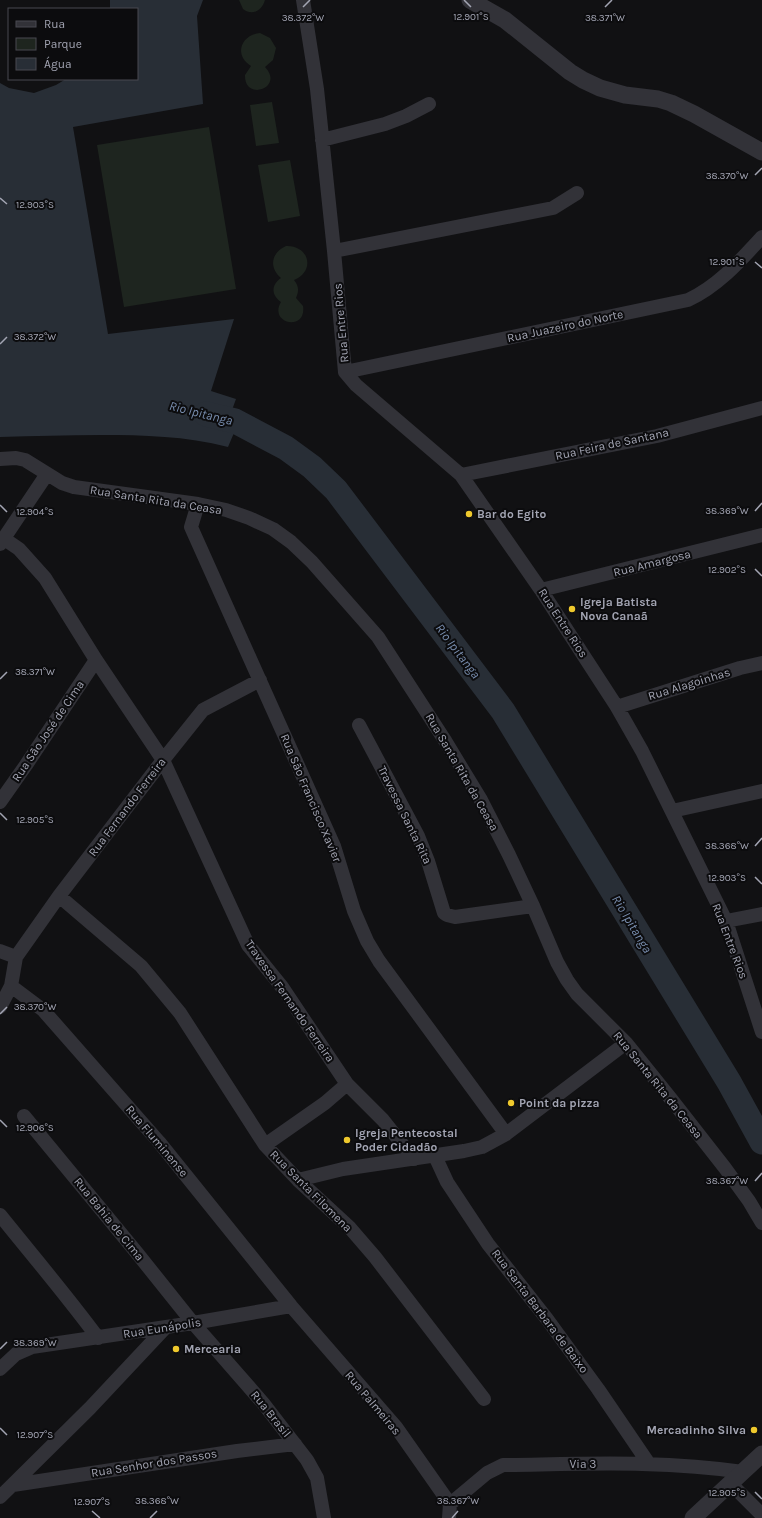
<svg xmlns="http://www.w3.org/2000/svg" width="762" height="1518" font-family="Karla,sans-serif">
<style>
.green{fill:#1e251f}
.water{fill:#282e36}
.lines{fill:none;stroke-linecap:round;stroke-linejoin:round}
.river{stroke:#282e36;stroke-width:25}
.minor{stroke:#323238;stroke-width:14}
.tertiary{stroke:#323238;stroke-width:17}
.ticks{fill:none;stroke:#a3a5b3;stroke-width:1.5}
.poi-dot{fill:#efc92d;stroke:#0c0c0e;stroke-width:1.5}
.labels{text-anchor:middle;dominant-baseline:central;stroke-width:4;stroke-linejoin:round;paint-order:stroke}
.street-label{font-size:12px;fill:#a3a5b3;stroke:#0c0c0e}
.poi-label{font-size:12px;font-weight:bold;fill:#a3a5b3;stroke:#0c0c0e;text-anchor:start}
.water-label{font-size:13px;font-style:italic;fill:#798eaf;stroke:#0c0c0e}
.ticks-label{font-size:10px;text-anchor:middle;fill:#a3a5b3;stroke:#0c0c0e;stroke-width:4;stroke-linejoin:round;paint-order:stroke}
</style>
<rect width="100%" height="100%" fill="#111113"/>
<path class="green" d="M 239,0 L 265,0 C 262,11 252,16 243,9 Z
M 260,33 L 270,38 L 276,48 L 273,60 L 265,67 C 285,88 244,102 245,75 L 251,66 C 234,56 240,35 260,33 Z
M 272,102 L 279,143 L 256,146 L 250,105 Z
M 209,127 L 236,289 L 124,307 L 97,145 Z
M 290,160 L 300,216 L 268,222 L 258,165 Z
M 286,246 C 309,245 316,271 294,280 C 299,286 299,291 296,298 L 303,306 C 307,332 268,324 281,302 C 271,295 271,285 281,278 C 268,267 272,252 286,246 Z"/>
<path class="water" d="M 110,0 L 203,0 L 197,16 L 203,104 L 73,127 L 108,334 L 234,319 L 211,391 L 236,399 L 232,410 L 242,414 L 228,447 C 185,436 144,435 101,435 C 67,435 34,436 0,437 L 0,83 L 9,88 L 34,93 L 56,85 L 66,79 L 137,79 L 137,9 L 110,9 Z"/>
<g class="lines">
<path class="river" d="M 206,414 L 235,421 L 286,448 L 312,467 L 336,490 L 503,711 L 729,1082 L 762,1142"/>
<path class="minor" d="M 303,0 L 317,89 L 334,251 L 345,372 L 356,385 L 461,475 L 541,590 L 617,707 L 642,751 L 726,921 L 762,1032
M 322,140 L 385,124 L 406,116 L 429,104
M 334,251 L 553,208 L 577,193
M 345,372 L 688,300 C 718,286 740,261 762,237
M 0,459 L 16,458 L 25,460 L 62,483 L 74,487 L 198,504 L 226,510 L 249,518 L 273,529 L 291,542 L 312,562 L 378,637 L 444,739 L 481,800 L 509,855 L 533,906 L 557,962 L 567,980 L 577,994 L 626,1043 L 671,1099 L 725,1168 L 749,1201 L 762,1223
M 461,475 L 657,436 L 762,408
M 198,504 L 191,527 L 334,846 L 354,911 L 367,941 L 379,961 L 506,1134
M 3,538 L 19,549 L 45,578 L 96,660 L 163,760 L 248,945 L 282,987 L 347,1084 L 383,1120 L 414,1159
M 0,544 L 47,474
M 541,590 L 762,535
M 617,707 L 740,668 L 762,663
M 359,725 L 418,836 L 428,861 L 444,913 L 447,915 L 455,917 L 533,906
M 0,802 L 26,765 L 96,660
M 672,811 L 762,791
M 59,896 L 141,966 L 180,1013 L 265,1145 L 298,1180 L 350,1228 L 375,1257 L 484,1399
M 726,921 L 762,914
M 0,951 L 16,957
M 11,986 L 43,1010 L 159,1142 L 291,1306 L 396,1427 L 450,1504
M 0,1007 L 11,986 L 16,957 L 59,896 L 163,760 L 203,710 L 260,680
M 24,1116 L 137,1253 L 193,1323 L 263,1403 L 307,1460 L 317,1478 L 324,1518
M 265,1145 L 325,1103 L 347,1084
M 435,1156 L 447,1182 L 488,1244 L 547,1319 L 598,1389 L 649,1464
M 298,1180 L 343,1169 L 464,1151 L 482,1147 L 506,1134 L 626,1043
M 0,1215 C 33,1256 67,1296 98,1338
M 0,1369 L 16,1354 L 32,1347 L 193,1323 L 291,1306
M 730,1483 L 762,1515
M 13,1485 L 237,1451 L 295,1444
M 0,1497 L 90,1408 L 166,1327
M 449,1518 L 450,1504 L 487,1473 L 503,1465 C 583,1464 663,1460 743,1472"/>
<path class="tertiary" d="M 470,0 L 505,20 L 570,72 L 583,80 L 600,88 L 625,95 L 658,99 L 671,103 L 694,114 L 762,152
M 693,1518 L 762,1454"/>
</g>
<path class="ticks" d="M 464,0 L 471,7M 303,7 L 310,0M 605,7 L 612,0M 755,175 L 762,168M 0,198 L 7,204M 755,262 L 762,268M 0,344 L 7,337M 0,505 L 7,512M 755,511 L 762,503M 755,569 L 762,576M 0,679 L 7,672M 0,813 L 7,820M 755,846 L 762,838M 755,877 L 762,884M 0,1014 L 7,1007M 0,1120 L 7,1127M 755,1181 L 762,1173M 0,1349 L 7,1342M 0,1428 L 7,1435M 755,1492 L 762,1499M 92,1511 L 100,1518M 150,1518 L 157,1511M 452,1518 L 458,1511"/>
<g class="poi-dot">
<circle cx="469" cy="514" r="4"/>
<circle cx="572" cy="609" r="4"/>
<circle cx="511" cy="1103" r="4"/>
<circle cx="347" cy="1140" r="4"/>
<circle cx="176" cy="1349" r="4"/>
<circle cx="754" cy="1430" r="4"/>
</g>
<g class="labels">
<g class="street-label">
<text transform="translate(341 323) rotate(-95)">Rua Entre Rios</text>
<text transform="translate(565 326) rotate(-12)">Rua Juazeiro do Norte</text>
<text transform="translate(612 444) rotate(-12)">Rua Feira de Santana</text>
<text transform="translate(156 500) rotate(9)">Rua Santa Rita da Ceasa</text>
<text transform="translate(652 563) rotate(-14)">Rua Amargosa</text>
<text transform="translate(563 623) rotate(57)">Rua Entre Rios</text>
<text transform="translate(689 684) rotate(-17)">Rua Alagoinhas</text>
<text transform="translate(48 731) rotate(-56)">Rua São José de Cima</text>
<text transform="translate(462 772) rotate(60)">Rua Santa Rita da Ceasa</text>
<text transform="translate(311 798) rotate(67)">Rua São Francisco Xavier</text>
<text transform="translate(127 807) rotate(-53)">Rua Fernando Ferreira</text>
<text transform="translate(405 815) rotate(64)">Travessa Santa Rita</text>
<text transform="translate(730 941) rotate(69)">Rua Entre Rios</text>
<text transform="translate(290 1001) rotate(55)">Travessa Fernando Ferreira</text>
<text transform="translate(658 1085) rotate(51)">Rua Santa Rita da Ceasa</text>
<text transform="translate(157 1141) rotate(50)">Rua Fluminense</text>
<text transform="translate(311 1191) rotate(45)">Rua Santa Filomena</text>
<text transform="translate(109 1219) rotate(51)">Rua Bahia de Cima</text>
<text transform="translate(540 1311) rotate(53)">Rua Santa Barbara de Baixo</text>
<text transform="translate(162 1328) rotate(-9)">Rua Eunápolis</text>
<text transform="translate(373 1403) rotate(50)">Rua Palmeiras</text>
<text transform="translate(271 1414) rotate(51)">Rua Brasil</text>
<text transform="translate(154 1463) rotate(-9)">Rua Senhor dos Passos</text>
<text x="583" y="1464">Via 3</text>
</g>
<g class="poi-label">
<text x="477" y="514">Bar do Egito</text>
<text x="580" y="602">Igreja Batista<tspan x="580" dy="14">Nova Canaã</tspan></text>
<text x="519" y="1103">Point da pizza</text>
<text x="355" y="1133">Igreja Pentecostal<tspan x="355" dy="14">Poder Cidadão</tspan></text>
<text x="184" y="1349">Mercearia</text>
<text x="746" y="1430" text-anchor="end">Mercadinho Silva</text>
</g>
<g class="water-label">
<text transform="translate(201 413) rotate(14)">Rio Ipitanga</text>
<text transform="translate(458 651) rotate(53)">Rio Ipitanga</text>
<text transform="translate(632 924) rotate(59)">Rio Ipitanga</text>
</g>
</g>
<g class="ticks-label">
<text x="471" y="20">12.901°S</text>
<text x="303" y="21">38.372°W</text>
<text x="605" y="21">38.371°W</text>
<text x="727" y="179">38.370°W</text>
<text x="35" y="208">12.903°S</text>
<text x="727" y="265">12.901°S</text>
<text x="35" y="340">38.372°W</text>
<text x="727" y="514">38.369°W</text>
<text x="35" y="515">12.904°S</text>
<text x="727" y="573">12.902°S</text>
<text x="35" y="675">38.371°W</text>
<text x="35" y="823">12.905°S</text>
<text x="727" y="849">38.368°W</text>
<text x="727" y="881">12.903°S</text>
<text x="35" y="1010">38.370°W</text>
<text x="35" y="1131">12.906°S</text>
<text x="727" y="1184">38.367°W</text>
<text x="35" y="1346">38.369°W</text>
<text x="35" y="1438">12.907°S</text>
<text x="727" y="1496">12.905°S</text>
<text x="157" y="1504">38.368°W</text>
<text x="458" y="1504">38.367°W</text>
<text x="92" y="1505">12.907°S</text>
</g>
<rect x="8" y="8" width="130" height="72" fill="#0c0c0e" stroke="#484950"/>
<rect x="16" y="21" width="20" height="6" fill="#323238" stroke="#484950"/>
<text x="44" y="28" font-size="12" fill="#a3a5b3">Rua</text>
<rect x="16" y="38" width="20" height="12" fill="#1e251f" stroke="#484950"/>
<text x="44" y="48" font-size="12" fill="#a3a5b3">Parque</text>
<rect x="16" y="58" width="20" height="12" fill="#282e36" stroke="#484950"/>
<text x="44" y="68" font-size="12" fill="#a3a5b3">Água</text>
</svg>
